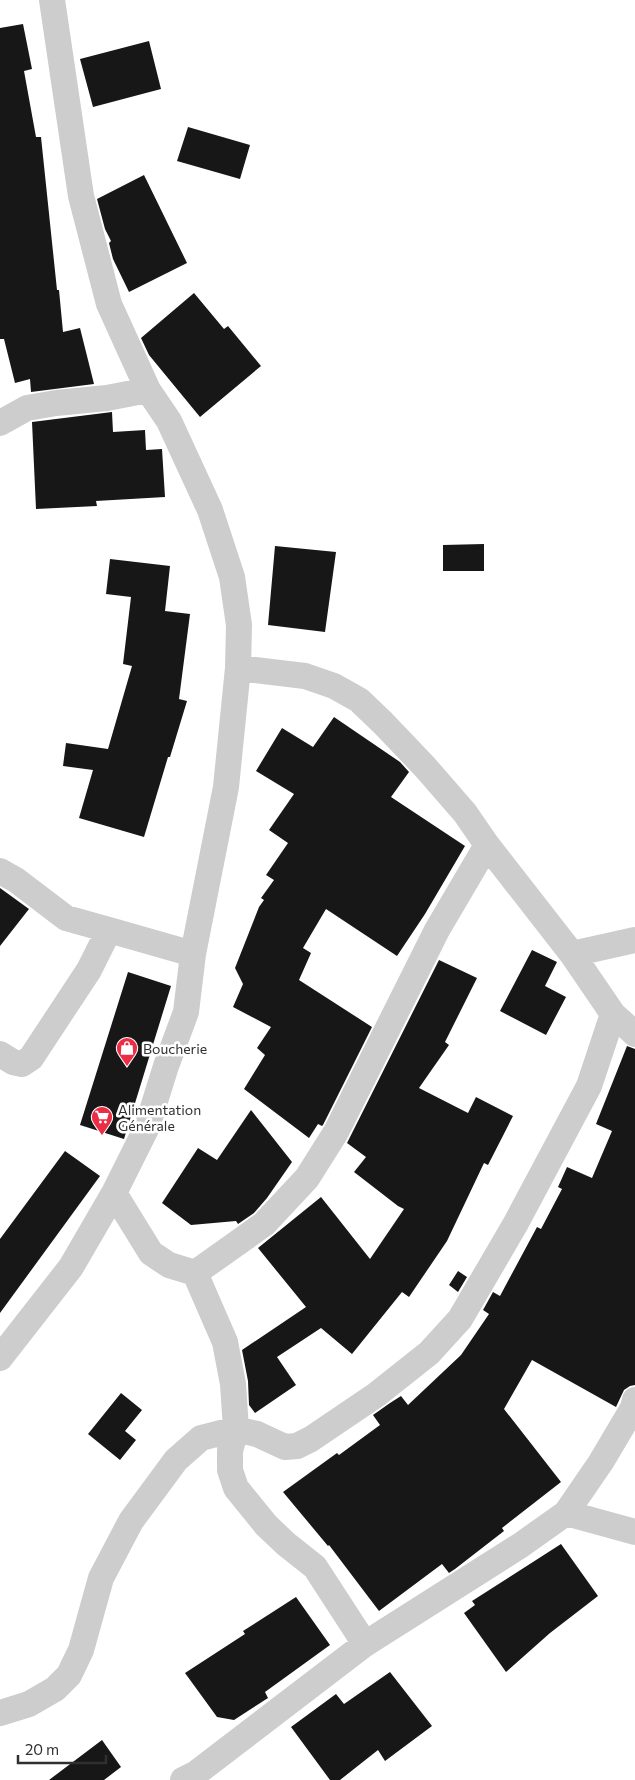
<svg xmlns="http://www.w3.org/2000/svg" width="635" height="1780" font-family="Commissioner,sans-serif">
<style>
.building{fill:#171717}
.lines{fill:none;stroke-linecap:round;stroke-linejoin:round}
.street{stroke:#cdcdcd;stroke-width:26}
.labels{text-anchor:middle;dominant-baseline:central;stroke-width:5;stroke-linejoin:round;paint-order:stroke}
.poi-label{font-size:14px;fill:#303030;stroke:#fff;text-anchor:start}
</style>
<rect width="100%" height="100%" fill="#fff"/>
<path class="building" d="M 23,24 L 32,69 L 24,71 L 36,137 L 41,137 L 57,290 L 59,290 L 63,332 L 80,328 L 94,384 L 31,392 L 30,379 L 15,383 L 4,339 L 0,339 L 0,28 Z
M 149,41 L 161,89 L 93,107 L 80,59 Z
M 188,127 L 250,145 L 240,179 L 177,161 Z
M 144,175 L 187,263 L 129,292 L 113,259 L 109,243 L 111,241 L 105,229 L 97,199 Z
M 194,293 L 224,329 L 228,326 L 261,366 L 200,417 L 149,355 L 141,338 Z
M 112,412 L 113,432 L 145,430 L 146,450 L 162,449 L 165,497 L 96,501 L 97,506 L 36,509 L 32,422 Z
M 484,544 L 484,571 L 443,571 L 443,545 Z
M 275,546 L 336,552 L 325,632 L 268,625 Z
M 110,559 L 170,566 L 165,611 L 190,614 L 179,699 L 187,701 L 170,757 L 168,757 L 144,837 L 79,818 L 93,770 L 63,766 L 66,743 L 108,749 L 132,666 L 123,664 L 131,597 L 106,594 Z
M 334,717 L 400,762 L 409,772 L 391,797 L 465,846 L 425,914 L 397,956 L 326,909 L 303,948 L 311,953 L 299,980 L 372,1027 L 323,1125 L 322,1126 L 318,1124 L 309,1138 L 244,1089 L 265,1055 L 257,1048 L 271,1027 L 233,1007 L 243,984 L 235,968 L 259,907 L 264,900 L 261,898 L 274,880 L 266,875 L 288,843 L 269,830 L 294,794 L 256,771 L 282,728 L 313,747 Z
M 0,888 L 29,909 L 0,946 Z
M 532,950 L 557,962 L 545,986 L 566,997 L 546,1035 L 500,1011 Z
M 439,960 L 477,978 L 445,1042 L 449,1045 L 419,1088 L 468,1113 L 476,1097 L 513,1116 L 488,1165 L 484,1163 L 447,1241 L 409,1297 L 402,1292 L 352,1354 L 321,1328 L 277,1357 L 296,1385 L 255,1413 L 249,1405 L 248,1381 L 242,1350 L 306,1307 L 258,1248 L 321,1197 L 370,1259 L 404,1209 L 398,1206 L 354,1172 L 366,1157 L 347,1143 Z
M 128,972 L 171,986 L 124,1139 L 80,1125 Z
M 627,1046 L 635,1049 L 635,1385 L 630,1386 L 624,1390 L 616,1407 L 532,1360 L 504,1409 L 561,1482 L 502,1528 L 504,1531 L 455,1569 L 449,1573 L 442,1564 L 379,1611 L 329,1545 L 328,1546 L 283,1492 L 337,1453 L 339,1455 L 380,1425 L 373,1415 L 390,1403 L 401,1396 L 408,1405 L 461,1355 L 489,1314 L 483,1310 L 493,1292 L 500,1296 L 537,1227 L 541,1229 L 562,1189 L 558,1187 L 567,1167 L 592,1178 L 612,1131 L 596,1124 Z
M 251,1110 L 292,1162 L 267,1198 L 254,1213 L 238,1224 L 236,1221 L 191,1225 L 162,1203 L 198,1148 L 217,1160 Z
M 65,1151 L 100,1176 L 0,1313 L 0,1239 Z
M 458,1271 L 467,1277 L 458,1292 L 449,1285 Z
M 121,1393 L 142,1410 L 125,1431 L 136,1440 L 120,1460 L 88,1434 Z
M 561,1544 L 598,1596 L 550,1633 L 506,1672 L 464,1613 L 475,1605 L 472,1601 Z
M 296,1597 L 330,1645 L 265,1692 L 268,1698 L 234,1720 L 217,1717 L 185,1673 L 245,1634 L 243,1631 Z
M 390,1672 L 432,1726 L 385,1761 L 378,1750 L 340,1780 L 330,1780 L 291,1727 L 336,1694 L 344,1704 Z
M 102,1740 L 121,1767 L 104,1780 L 49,1780 Z"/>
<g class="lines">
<path class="street" d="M 0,423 L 27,408 L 56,403 L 107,398 L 148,390
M 238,668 L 305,676 L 334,686 L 359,700 L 383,723 L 425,767 L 465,813 L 487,845 L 572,954 L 635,940
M 0,871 L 16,880 L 66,918 L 109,930
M 572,954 L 613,1014 L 635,1034
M 0,1054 L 13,1062 L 22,1064 L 31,1058 L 89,970 L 109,930 L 193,954
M 114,1193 L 151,1253 L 169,1265 L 195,1273 L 264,1224 L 307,1178 L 336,1132 L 437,930 L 487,845
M 195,1273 L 225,1342 L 233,1384 L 236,1429 L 230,1451 L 230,1470 L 236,1488 L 266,1525 L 286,1544 L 315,1567 L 365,1644
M 0,1358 L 71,1267 L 114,1193 L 147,1127 L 166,1066 L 186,1012 L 193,954 L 226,787 L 238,668 L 239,625 L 232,577 L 210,510 L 169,421 L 148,390 L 109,304 L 81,196 L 52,0
M 566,1513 L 635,1532
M 0,1713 L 29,1704 L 55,1689 L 69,1675 L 81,1650 L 101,1578 L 131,1521 L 176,1460 L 201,1438 L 236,1429 L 257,1434 L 285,1447 L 297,1446 L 311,1439 L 376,1395 L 429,1353 L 460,1319 L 516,1223 L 589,1086 L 613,1014
M 183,1780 L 195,1774 L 365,1644 L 521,1545 L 566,1513 L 601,1462 L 633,1408 L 635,1400"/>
</g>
<defs>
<g id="shop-pin" transform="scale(1.125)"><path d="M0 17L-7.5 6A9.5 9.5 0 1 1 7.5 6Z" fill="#eb2d45" stroke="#fff"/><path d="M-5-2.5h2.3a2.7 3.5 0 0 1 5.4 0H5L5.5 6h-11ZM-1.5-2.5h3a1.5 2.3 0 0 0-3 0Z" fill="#fff"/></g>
<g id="supermarket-pin" transform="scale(1.125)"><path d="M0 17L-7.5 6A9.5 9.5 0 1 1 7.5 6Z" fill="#eb2d45" stroke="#fff"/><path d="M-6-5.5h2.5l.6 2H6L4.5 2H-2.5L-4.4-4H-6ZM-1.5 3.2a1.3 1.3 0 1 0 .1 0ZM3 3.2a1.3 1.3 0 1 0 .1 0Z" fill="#fff"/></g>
</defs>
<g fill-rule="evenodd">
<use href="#shop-pin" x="127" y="1048"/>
<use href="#supermarket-pin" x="102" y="1117"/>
</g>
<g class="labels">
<g class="poi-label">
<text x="143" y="1048">Boucherie</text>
<text x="118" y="1109">Alimentation<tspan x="118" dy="16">Générale</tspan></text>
</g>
</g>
<path d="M18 1755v8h88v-8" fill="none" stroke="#303030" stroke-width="2.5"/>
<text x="25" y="1755" font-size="15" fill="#303030" stroke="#ffffff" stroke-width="4" paint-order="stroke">20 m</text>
</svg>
